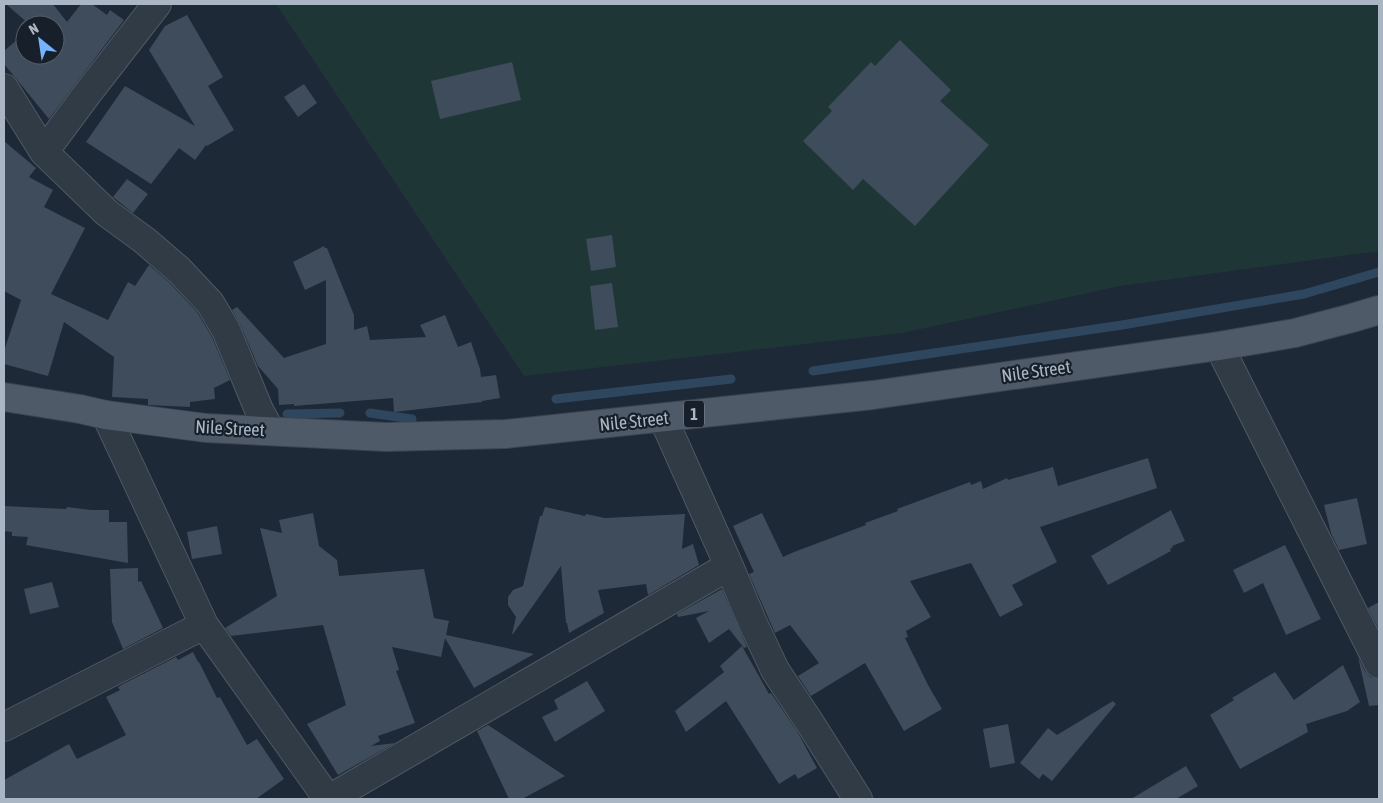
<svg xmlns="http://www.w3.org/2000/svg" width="1383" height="803" font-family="'Asap Condensed',sans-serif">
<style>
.green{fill:#1f3637}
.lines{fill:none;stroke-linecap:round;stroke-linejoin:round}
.stream{stroke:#2f465f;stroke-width:9}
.building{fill:#3e4c5b}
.minor-casing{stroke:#4e5965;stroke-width:30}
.major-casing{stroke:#3a4450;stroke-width:30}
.minor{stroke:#313b46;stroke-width:28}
.major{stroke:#4e5a67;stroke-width:28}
.labels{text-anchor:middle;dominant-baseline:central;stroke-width:4.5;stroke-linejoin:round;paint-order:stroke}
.shield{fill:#17202a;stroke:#7e8996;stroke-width:1}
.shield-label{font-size:16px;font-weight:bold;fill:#aab6c4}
.street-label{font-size:18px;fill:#aab6c4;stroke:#17202a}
</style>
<rect width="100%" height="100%" fill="#1d2936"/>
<path class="green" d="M 276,4 L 1379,4 L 1379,251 L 1120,286 L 902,333 L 524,376 Z"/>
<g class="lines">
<path class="stream" d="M 813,371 L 1122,325 L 1304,294 L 1379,272
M 556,399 L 731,379
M 370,413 L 412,419
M 287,414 L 340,413"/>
</g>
<path class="building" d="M 6,4 L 53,4 L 67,22 L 81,4 L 92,4 L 107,15 L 110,10 L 124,20 L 49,119 L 4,64 L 4,51 L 25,33 L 25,55 L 55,55 L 55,25 L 30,25 Z
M 187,15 L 223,77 L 208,86 L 234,130 L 207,146 L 206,145 L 195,160 L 179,148 L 151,184 L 86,142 L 125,86 L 195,126 L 149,50 L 165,26 Z
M 900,40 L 951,90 L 940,101 L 989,145 L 915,226 L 863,179 L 853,190 L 803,141 L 832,111 L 828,107 L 871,62 L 875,66 Z
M 512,62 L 521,100 L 440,119 L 431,81 Z
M 304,84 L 317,103 L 298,117 L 284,97 Z
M 4,141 L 36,168 L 29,177 L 53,190 L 44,207 L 85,228 L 51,294 L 108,320 L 128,282 L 135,286 L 149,265 L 168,281 L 197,312 L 212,337 L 230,380 L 214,388 L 215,399 L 190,402 L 190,407 L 148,405 L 148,399 L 112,397 L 114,357 L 64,322 L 48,376 L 4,364 L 4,351 L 21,300 L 4,291 Z
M 127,179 L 148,194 L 133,213 L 113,197 Z
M 612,235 L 616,267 L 591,271 L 586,239 Z
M 324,246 L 325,248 L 327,248 L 354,315 L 354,330 L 367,326 L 370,340 L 426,337 L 420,325 L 445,315 L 458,347 L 471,342 L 480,369 L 481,377 L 496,375 L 500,398 L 482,401 L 482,402 L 394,412 L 393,398 L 294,406 L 294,404 L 279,405 L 278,389 L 258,366 L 240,324 L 232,310 L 237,307 L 284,358 L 326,344 L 326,280 L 305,290 L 293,262 Z
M 612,283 L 618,327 L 595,330 L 590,286 Z
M 1148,458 L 1157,488 L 1040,527 L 1057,562 L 1012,585 L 1023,605 L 1000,617 L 971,563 L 910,581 L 931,617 L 906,631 L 908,637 L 905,638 L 928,685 L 942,709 L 904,731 L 865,663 L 811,696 L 798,676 L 819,663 L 790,625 L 775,633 L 749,574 L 754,572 L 733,526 L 762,513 L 783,557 L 794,552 L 866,525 L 865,523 L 898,511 L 897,509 L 970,482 L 971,485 L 981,481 L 983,489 L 1007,478 L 1008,480 L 1053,467 L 1058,486 Z
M 1357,498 L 1367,544 L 1339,550 L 1331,533 L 1324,505 Z
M 4,506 L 66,509 L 67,507 L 91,510 L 109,510 L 109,522 L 127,522 L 128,563 L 26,545 L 28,537 L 12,536 L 12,532 L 4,531 Z
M 545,507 L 585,516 L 586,514 L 605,518 L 685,514 L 682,549 L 693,544 L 699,565 L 648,595 L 646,584 L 598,590 L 604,613 L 569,633 L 567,623 L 566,623 L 561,566 L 513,634 L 512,634 L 516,617 L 508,605 L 508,597 L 513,590 L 523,586 L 540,516 L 542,516 Z
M 1171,510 L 1185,541 L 1172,546 L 1173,547 L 1170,549 L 1171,551 L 1108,585 L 1091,556 Z
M 313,513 L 319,546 L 337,560 L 339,576 L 424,569 L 434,618 L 449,621 L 446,635 L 534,654 L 474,688 L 445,638 L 441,657 L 392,647 L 399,670 L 396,671 L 415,723 L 378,736 L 380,741 L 371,746 L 395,743 L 338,775 L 307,724 L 346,705 L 323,625 L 231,636 L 225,628 L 277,596 L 260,528 L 282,533 L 279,520 Z
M 217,526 L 222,554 L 192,559 L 187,532 Z
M 1285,545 L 1321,619 L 1286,635 L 1263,583 L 1244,593 L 1233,570 Z
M 138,568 L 138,582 L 141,581 L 163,628 L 123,649 L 112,622 L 110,569 Z
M 52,582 L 59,607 L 30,614 L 24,589 Z
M 722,589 L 747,647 L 744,648 L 729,629 L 709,643 L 696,618 L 709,611 L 678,617 L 677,614 Z
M 1379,602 L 1379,630 L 1368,608 Z
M 742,646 L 769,694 L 771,693 L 797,731 L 817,768 L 798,779 L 795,774 L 779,784 L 726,701 L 686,732 L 675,711 L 724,672 L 720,666 Z
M 193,652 L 198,662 L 199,662 L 217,698 L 220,697 L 247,745 L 257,739 L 284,779 L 256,799 L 4,799 L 4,780 L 69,744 L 77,759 L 126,735 L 106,697 L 120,690 L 118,687 L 123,684 L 176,657 L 178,660 Z
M 1358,657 L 1365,671 L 1370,677 L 1379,679 L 1379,705 L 1369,706 Z
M 1343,665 L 1360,702 L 1347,711 L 1306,724 L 1308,732 L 1240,769 L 1210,715 L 1234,700 L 1232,698 L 1275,672 L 1294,700 Z
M 587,681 L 605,711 L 555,742 L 542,717 L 558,709 L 554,700 Z
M 1113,701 L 1116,704 L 1052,781 L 1043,774 L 1039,779 L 1020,763 L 1048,728 L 1057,735 Z
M 1008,724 L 1015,763 L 990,768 L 983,729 Z
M 488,725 L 565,776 L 522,799 L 509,799 L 477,731 Z
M 1186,766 L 1198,786 L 1176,799 L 1131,799 Z"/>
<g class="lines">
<g class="minor-casing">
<path id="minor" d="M 4,88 L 44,152 L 107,213 L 144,240 L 179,270 L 210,303 L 226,330 L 259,410 L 270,430
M 44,152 L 87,94 L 157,4
M 1219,346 L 1379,664
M 106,415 L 204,625 L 328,799
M 663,418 L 729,566 L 752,621 L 775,670 L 810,723 L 858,799
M 4,727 L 204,625
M 329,799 L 729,566"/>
</g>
<g class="major-casing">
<path id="major" d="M 4,397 L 80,409 L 106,415 L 206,428 L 386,437 L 506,434 L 873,395 L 1219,346 L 1295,333 L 1352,318 L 1379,310"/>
</g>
<use href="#minor" class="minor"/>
<use href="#major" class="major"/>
</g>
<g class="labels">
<rect class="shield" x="684" y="400.5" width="20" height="27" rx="4"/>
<g class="shield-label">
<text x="694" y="414">1</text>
</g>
<g class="street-label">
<text transform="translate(1036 371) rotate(-8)">Nile Street</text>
<text transform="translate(634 421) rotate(-6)">Nile Street</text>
<text transform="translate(230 428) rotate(3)">Nile Street</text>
</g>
</g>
<rect width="1383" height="803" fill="none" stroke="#aab6c4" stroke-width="10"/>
<g transform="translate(40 40) rotate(330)"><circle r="24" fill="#17202a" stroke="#525c68"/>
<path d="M0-4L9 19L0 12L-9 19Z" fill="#75b3fe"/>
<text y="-8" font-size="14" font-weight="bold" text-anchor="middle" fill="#aab6c4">N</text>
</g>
</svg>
